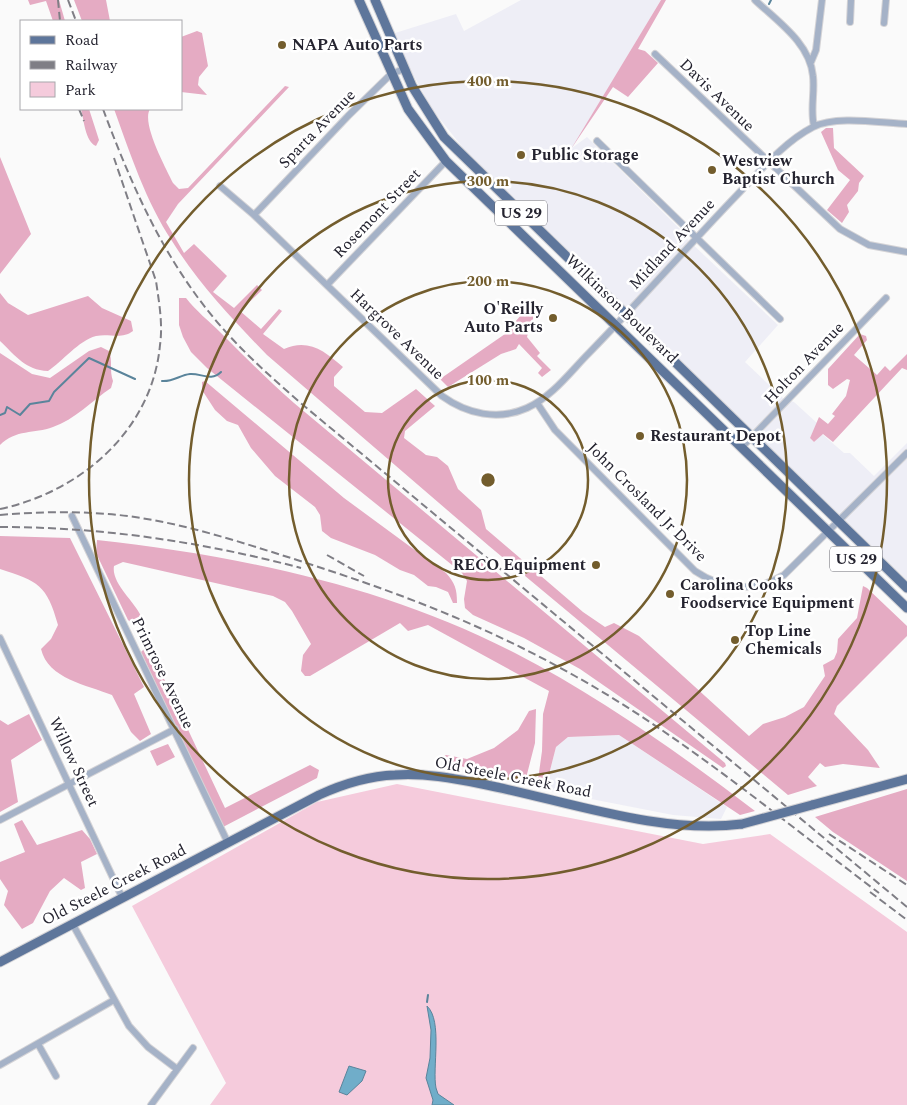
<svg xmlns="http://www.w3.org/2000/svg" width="907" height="1105" font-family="Spectral,serif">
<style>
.built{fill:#eeeef6}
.green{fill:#f5cbdc}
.forest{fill:#e5abc3}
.water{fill:#70adc9;stroke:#5a849b}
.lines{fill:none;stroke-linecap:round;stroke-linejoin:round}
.stream{stroke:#5a849b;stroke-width:2}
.minor-casing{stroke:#d4d3d6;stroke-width:8}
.major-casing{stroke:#d4d3d6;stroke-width:11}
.minor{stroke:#a5b2c7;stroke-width:6}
.major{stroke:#5e769b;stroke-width:9}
.rail{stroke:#7f7e85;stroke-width:2;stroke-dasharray:8 4;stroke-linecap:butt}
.major-bridge-casing{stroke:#d4d3d6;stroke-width:11;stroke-linecap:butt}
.major-bridge{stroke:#5e769b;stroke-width:9}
.ring{fill:none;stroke:#735d2d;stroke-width:2.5}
.poi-dot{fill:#735d2d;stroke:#fff;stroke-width:2}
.labels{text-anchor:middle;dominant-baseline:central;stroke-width:5;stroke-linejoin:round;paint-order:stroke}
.shield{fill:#fff;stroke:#66666e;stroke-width:1}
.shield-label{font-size:15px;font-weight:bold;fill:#252430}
.poi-label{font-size:16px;font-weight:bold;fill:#252430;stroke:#fff;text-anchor:start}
.street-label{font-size:16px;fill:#252430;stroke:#fff}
.centre{fill:#735d2d;stroke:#fff;stroke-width:2.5}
.ring-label{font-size:15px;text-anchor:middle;font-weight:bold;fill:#735d2d;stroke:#fff;stroke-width:5;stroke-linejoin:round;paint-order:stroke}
</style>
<rect width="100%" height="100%" fill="#fafafa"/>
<path class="built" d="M 521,0 L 661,0 L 572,148 L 587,137 L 686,235 L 687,239 L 778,325 L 745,362 L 784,399 L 794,402 L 817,423 L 810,438 L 814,442 L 822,434 L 844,453 L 850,453 L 874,476 L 907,443 L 907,580 L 475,163 L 432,109 L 409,67 L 395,33 L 456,14 L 464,31 Z
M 619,735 L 727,807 L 721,819 L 673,815 L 545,790 L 556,747 L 568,737 Z"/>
<path class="green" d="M 397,784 L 703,844 L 770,834 L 907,932 L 907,1105 L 210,1105 L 226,1083 L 132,906 L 317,802 Z"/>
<path class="forest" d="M 28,0 L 59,0 L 65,21 L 53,21 L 46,1 L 30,5 Z
M 74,0 L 106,0 L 110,21 L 82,21 Z
M 661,0 L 666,0 L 638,49 L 645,51 L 658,63 L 628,97 L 613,87 L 571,149 Z
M 197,31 L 202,33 L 208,66 L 199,77 L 198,85 L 207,95 L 181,92 L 181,37 Z
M 285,86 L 289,87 L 178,204 L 166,222 L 184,253 L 194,244 L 227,276 L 213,292 L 234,308 L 257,285 L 262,290 L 240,311 L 261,329 L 279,309 L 282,311 L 263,334 L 284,349 C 308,338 325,351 343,367 L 334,377 L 334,386 L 365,412 L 382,413 L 416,389 L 435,406 L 405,431 L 404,438 L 426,455 L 437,457 L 448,466 L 458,489 L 481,510 L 486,529 L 583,612 L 605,627 L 614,623 L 639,636 L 749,736 L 763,724 L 785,717 L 804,707 L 825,676 L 823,665 L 834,659 L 837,652 L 838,639 L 857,618 L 863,586 L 867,588 L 907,626 L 907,636 L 837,706 L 834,714 L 868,750 L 880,768 L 843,764 L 825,767 L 820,763 L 808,777 L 817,786 L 788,795 L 489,546 L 267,355 C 233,320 198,283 172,241 C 146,202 130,153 114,109 L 150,109 C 141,123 166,168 173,183 L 179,189 L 188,188 Z
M 81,109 L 89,109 L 99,140 L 96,146 C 85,141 84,120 81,109 Z
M 826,128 L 833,128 L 834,148 L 864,176 L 859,183 L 858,191 L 847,205 L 849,212 L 842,223 L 827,210 L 850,180 L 838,170 L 821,132 Z
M 0,157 L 31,234 L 0,274 Z
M 0,293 L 8,303 L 28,315 L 88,296 L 102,308 L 131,321 L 133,331 C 121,340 110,333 96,336 C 78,341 63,361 48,371 C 25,370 16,356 0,341 Z
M 179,298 L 186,298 C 196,311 209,321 221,333 C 245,357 269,381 294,403 L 725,763 L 726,766 L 723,768 L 580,669 L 524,638 L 473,615 L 465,608 L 464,599 L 467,581 L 462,573 L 207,368 L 191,352 L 183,337 L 179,325 Z
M 529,312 L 533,313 L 533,324 L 529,329 L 527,337 L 540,353 L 537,356 L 551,370 L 542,377 L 538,373 L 542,368 L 519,344 L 516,349 L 501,354 L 448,387 L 440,379 L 505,334 L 521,315 Z
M 860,334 L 866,336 L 867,340 L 854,355 L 877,375 L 885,366 L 890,371 L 907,354 L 907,370 L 902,368 L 833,442 L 823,434 L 814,442 L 810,438 L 819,417 L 828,424 L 835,416 L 832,414 L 846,396 L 850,380 L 847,379 L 833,389 L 828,385 L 828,369 Z
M 101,347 L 109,351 C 113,361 109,370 113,381 L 111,388 C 93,400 74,420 53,427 C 34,434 16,429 0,445 L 0,353 L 32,374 L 50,378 L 89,351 Z
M 205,381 L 344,498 L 446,573 C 455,583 457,589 457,603 L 453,603 L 448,592 L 436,587 L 428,586 L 414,575 L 400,570 L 375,555 L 331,538 L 322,531 L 320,515 L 315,507 L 275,476 L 251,448 L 238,425 L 227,421 L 215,410 L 202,390 L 202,382 Z
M 0,536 L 70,538 L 144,687 L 134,694 L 151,734 L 140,741 L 131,732 L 112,695 C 87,685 48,679 41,649 L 51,639 L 58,625 C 47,585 38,581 0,569 Z
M 97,540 C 241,556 385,586 515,653 C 600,697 679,753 755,811 L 740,815 L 619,735 L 568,737 L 556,747 L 545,790 L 537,787 L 542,751 L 543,714 L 549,691 L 428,625 L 408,631 L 400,623 L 310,676 L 305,676 L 301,671 L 303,655 L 311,644 L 292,611 L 285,602 L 273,596 L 123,562 L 114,566 C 111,583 134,601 141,616 L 138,622 L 132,623 L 128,620 L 96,553 Z
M 148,645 L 225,808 L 310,765 L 319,770 L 317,778 L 223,827 L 141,652 Z
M 536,709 L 535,743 L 525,782 L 444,762 L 441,758 L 446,755 L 467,759 L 494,748 L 518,730 L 529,711 Z
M 29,714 L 42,740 L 11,760 L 18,802 L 0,812 L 0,720 L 8,725 Z
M 168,744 L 175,757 L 157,766 L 150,751 Z
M 907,789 L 907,881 L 833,832 L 815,817 Z
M 22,820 L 37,845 L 82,830 L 90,839 L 97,854 L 81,862 L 85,888 L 81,890 L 64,878 L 50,891 L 33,923 L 22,929 L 4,905 L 8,891 L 0,879 L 0,862 L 25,852 L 14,824 Z"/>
<path class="water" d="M 427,1006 C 443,1021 432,1068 436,1088 L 438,1094 L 454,1105 L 432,1105 L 433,1100 L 426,1078 L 430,1058 L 431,1030 Z
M 349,1066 L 366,1071 L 362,1081 L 347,1095 L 339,1092 Z"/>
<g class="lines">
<path class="stream" d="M 769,4 L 771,0
M 162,381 C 173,382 180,375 190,374 C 201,373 211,382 221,372
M 0,415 L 5,413 L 7,407 L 20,415 L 30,404 L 49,401 L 54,392 L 89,358 L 135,379
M 427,1002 L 428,995"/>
<g class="minor-casing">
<path id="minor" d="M 755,0 C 777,21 810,43 813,76 C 815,93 810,109 814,126
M 850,22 L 851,0
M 884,23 L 886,0
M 655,54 L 840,229 L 869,245 L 907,252
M 811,62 L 816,50 L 822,0
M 597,141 L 780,319
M 220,186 L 254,215 L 442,396 C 467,414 498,421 527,408 C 552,397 571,371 589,353 C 640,301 687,247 737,195 C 760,171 784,142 813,127 C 836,115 881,123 907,124
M 254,215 L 348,116 L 391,74 L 404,69
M 327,285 L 446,161
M 537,403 L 555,430 L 695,571 C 723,590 755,593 784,575 L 907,453
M 742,447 L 886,298
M 72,516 L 228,843
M 0,638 L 122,897
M 0,820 L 175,729
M 72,923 L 129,1026 L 148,1047 L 177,1069
M 38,1044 L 56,1076
M 0,1065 L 114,1000
M 151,1105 L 193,1048"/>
</g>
<g class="major-casing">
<path id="major" d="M 359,0 L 408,109 L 446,161 L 907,608
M 375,0 L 412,86 L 444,137 L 907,588
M 812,805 L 907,779
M 0,962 L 319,795 C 343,784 369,776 395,775 C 424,773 453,778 482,784 C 564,800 659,835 742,824"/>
</g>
<use href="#minor" class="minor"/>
<use href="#major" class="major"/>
<path class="rail" d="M 58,0 L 60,21
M 68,0 L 76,21
M 79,109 L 84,121
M 103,109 C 131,184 162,255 213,317 C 240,350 271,377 303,405 L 907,907
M 0,509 C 80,492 152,431 160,345 C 163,324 159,302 156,281 L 114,158
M 0,515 C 36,512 72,511 108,514 C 171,519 234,540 294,559 C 394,591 483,624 575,676 C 681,735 782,820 879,893
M 0,527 C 102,527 203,542 301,568
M 327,555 L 364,576
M 829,834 L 907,885
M 870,892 L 907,920"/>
<g class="major-bridge-casing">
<path id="major-bridge" d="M 742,824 L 812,805"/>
</g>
<use href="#major-bridge" class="major-bridge"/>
</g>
<g class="ring">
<circle cx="488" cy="480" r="100"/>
<circle cx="488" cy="480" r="199"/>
<circle cx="488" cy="480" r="299"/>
<circle cx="488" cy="480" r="399"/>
</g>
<g class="poi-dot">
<circle cx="282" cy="45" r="5"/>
<circle cx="521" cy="155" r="5"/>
<circle cx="712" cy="170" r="5"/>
<circle cx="553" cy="318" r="5"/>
<circle cx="640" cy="436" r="5"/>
<circle cx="596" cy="565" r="5"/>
<circle cx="670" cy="594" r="5"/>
<circle cx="735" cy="640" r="5"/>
</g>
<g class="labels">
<g class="shield">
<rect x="495" y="200.5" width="52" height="25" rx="4"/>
<rect x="830" y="546.5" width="52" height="25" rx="4"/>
</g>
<g class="shield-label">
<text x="521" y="213">US 29</text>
<text x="856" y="559">US 29</text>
</g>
<g class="poi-label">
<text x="292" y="45">NAPA Auto Parts</text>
<text x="531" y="155">Public Storage</text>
<text x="722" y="161">Westview<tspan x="722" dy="18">Baptist Church</tspan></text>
<text x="543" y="309" text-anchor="end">O'Reilly<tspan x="543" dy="18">Auto Parts</tspan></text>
<text x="650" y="436">Restaurant Depot</text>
<text x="586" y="565" text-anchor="end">RECO Equipment</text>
<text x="680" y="585">Carolina Cooks<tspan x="680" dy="18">Foodservice Equipment</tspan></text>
<text x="745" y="631">Top Line<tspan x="745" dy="18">Chemicals</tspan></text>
</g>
<g class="street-label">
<text transform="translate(717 95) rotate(44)">Davis Avenue</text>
<text transform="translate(317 129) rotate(-46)">Sparta Avenue</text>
<text transform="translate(377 213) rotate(-46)">Rosemont Street</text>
<text transform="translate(672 244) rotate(-47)">Midland Avenue</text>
<text transform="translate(622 309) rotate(44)">Wilkinson Boulevard</text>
<text transform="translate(397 334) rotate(44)">Hargrove Avenue</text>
<text transform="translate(804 363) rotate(-46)">Holton Avenue</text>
<text transform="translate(647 502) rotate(45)">John Crosland Jr Drive</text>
<text transform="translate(163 673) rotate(64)">Primrose Avenue</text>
<text transform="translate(74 762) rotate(65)">Willow Street</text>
<text transform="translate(513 777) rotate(11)">Old Steele Creek Road</text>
<text transform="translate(114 885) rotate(-27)">Old Steele Creek Road</text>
</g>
</g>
<circle cx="488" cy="480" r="8" class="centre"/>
<g class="ring-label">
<text x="488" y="86">400 m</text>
<text x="488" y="186">300 m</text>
<text x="488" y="286">200 m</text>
<text x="488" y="385">100 m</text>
</g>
<rect x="20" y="20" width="162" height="90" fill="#ffffff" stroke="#a8a7ac"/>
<rect x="30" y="36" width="25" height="8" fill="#5e769b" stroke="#a8a7ac"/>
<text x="65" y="45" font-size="15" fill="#252430">Road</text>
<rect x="30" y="61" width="25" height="8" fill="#7f7e85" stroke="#a8a7ac"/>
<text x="65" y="70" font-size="15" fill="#252430">Railway</text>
<rect x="30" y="82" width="25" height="15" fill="#f5cbdc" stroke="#a8a7ac"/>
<text x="65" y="95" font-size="15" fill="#252430">Park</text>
</svg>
